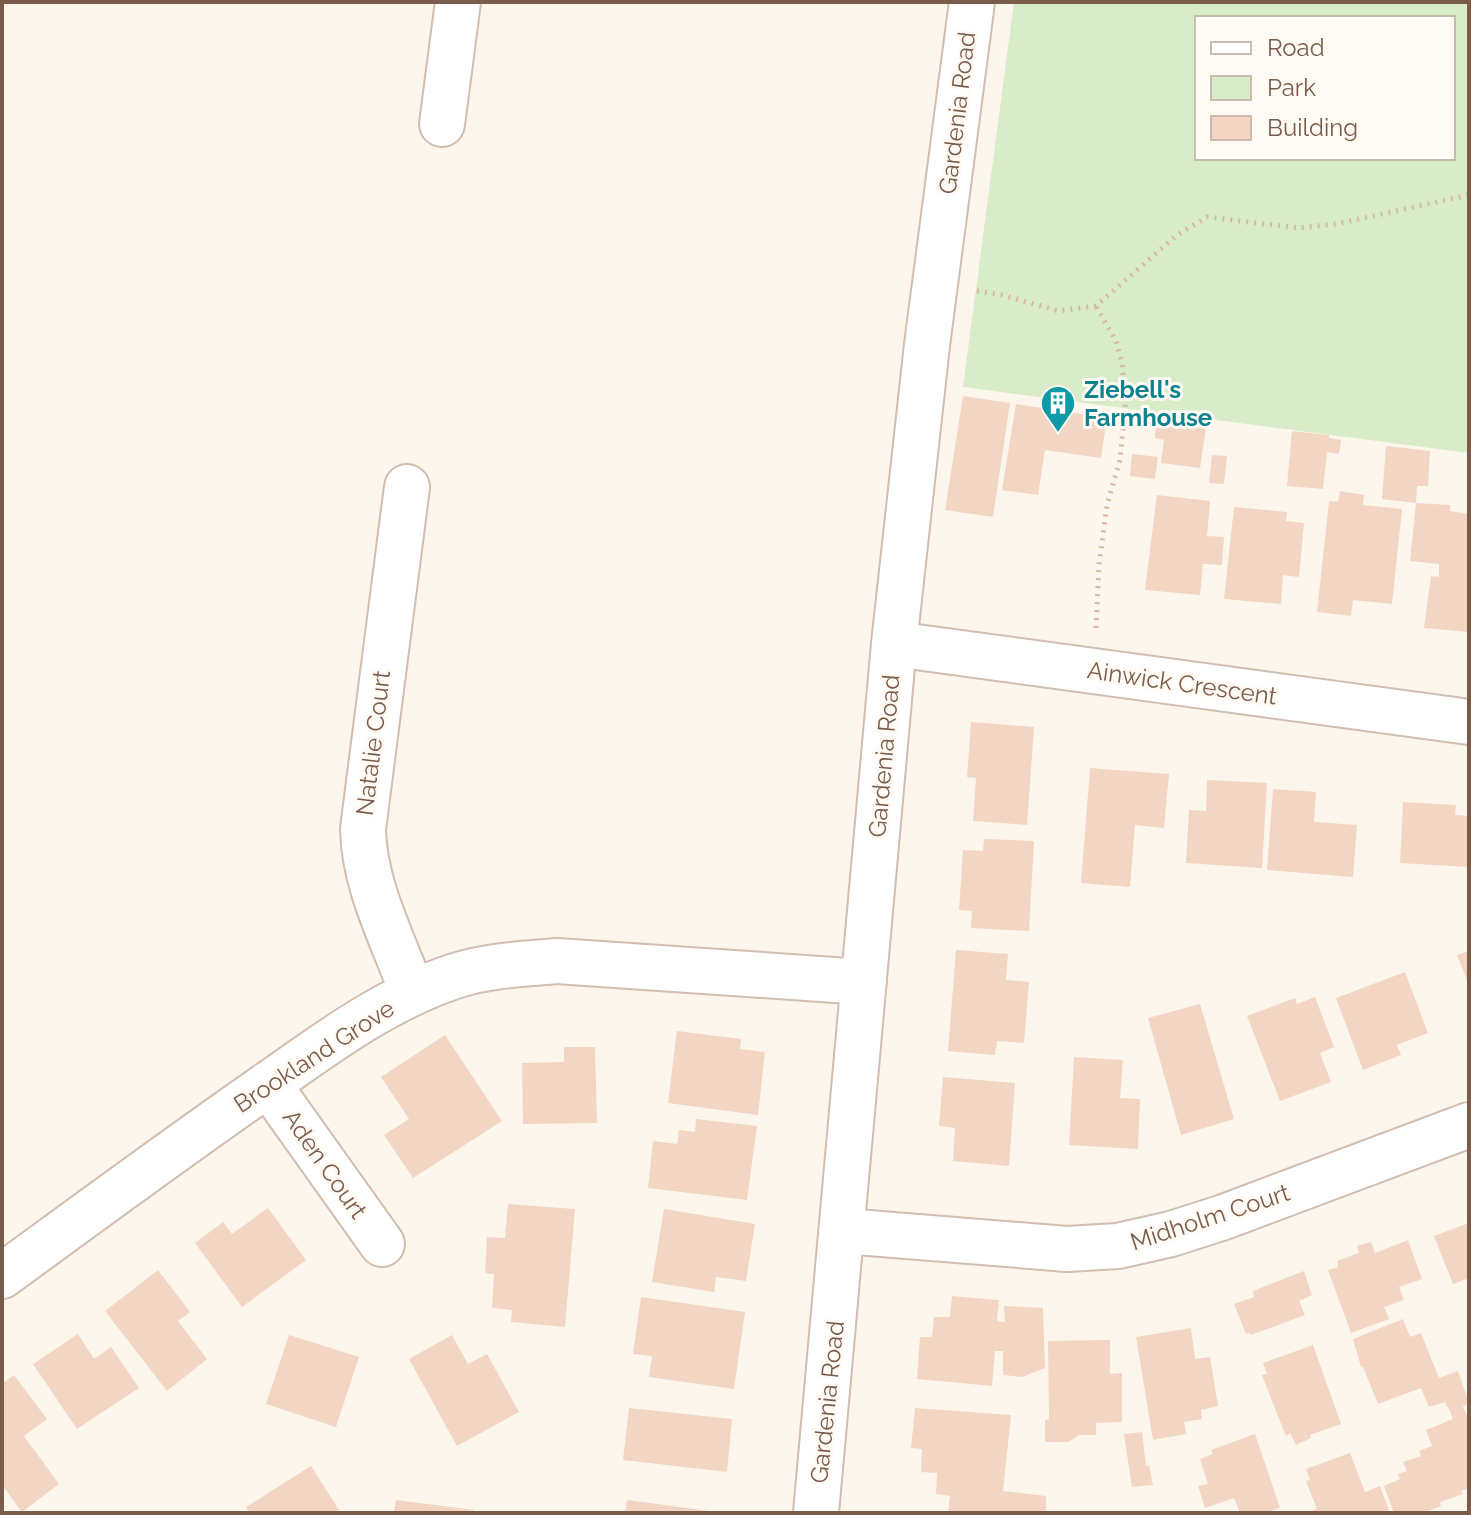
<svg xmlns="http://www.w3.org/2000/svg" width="1471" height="1515" font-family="Raleway,sans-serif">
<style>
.green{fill:#d8ecc9;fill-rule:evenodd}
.building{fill:#f3d5c3}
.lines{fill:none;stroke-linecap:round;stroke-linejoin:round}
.minor-casing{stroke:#d1beb0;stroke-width:48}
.path{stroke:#d9b8a5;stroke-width:5;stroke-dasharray:2 6;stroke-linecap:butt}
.minor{stroke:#fff;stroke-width:44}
.labels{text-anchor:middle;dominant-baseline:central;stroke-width:6;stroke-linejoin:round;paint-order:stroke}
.street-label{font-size:24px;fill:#7a5c4d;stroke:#fffaf3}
.culture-label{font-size:24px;font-weight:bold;fill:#0d838f;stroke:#fffaf3;text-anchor:start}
</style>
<rect width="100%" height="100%" fill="#fdf6ec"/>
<path class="green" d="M 1014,2 L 1469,2 L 1469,453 L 963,387 ZM 1197,18 L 1453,18 L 1453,158 L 1197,158 Z"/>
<path class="building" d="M 963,396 L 1010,403 L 993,517 L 945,510 Z
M 1016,404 L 1107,418 L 1101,458 L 1045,450 L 1038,495 L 1002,490 Z
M 1156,423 L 1206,428 L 1200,468 L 1161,463 L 1164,440 L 1155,438 Z
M 1292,431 L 1329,435 L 1329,438 L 1341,440 L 1339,454 L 1327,452 L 1323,489 L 1287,486 Z
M 1386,446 L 1430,451 L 1428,486 L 1417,486 L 1416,503 L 1382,499 Z
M 1132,454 L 1158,457 L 1155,479 L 1130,476 Z
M 1212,455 L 1227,456 L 1224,484 L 1209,483 Z
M 1340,491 L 1364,495 L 1363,505 L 1402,509 L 1392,604 L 1353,600 L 1351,616 L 1317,612 L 1329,501 L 1338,502 Z
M 1157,495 L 1210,501 L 1207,536 L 1224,537 L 1222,565 L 1203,564 L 1200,595 L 1145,590 Z
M 1416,503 L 1450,505 L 1450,511 L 1469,514 L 1469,632 L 1424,628 L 1431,576 L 1439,577 L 1439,564 L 1410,561 Z
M 1234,507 L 1287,512 L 1286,521 L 1304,523 L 1299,577 L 1283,575 L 1281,604 L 1224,599 Z
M 971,722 L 1034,727 L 1027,825 L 973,821 L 976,778 L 967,777 Z
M 1090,768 L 1169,774 L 1164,828 L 1135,825 L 1130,887 L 1081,883 Z
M 1207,780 L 1267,783 L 1262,868 L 1186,863 L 1189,810 L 1206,811 Z
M 1273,789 L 1316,792 L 1314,822 L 1357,825 L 1353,877 L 1267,870 Z
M 1403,802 L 1456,805 L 1455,815 L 1469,816 L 1469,867 L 1400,863 Z
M 984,839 L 1034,841 L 1029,931 L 971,928 L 972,911 L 959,910 L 963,850 L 983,851 Z
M 956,950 L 1008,954 L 1006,980 L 1029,982 L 1024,1043 L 997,1041 L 995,1055 L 948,1051 Z
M 1469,951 L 1469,985 L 1457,955 Z
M 1405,972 L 1428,1033 L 1397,1045 L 1401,1055 L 1363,1070 L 1336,998 Z
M 1315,997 L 1334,1047 L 1320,1053 L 1331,1082 L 1280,1101 L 1247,1016 L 1295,998 L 1297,1004 Z
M 1200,1004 L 1234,1119 L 1181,1135 L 1148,1018 Z
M 677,1031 L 741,1039 L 740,1049 L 765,1052 L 758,1115 L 668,1103 Z
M 445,1035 L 502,1121 L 413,1178 L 384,1135 L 409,1119 L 381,1077 Z
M 564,1047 L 595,1047 L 597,1123 L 523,1124 L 522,1063 L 564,1062 Z
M 1074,1057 L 1123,1060 L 1120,1098 L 1140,1099 L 1138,1149 L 1069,1145 Z
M 943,1077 L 1015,1083 L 1009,1166 L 953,1161 L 955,1128 L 939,1126 Z
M 696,1119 L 757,1126 L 747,1200 L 648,1188 L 653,1141 L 677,1144 L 679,1130 L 695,1132 Z
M 508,1204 L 575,1209 L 565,1327 L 511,1322 L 512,1310 L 492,1308 L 494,1274 L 485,1273 L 487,1237 L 505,1238 Z
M 268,1208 L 306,1260 L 242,1307 L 195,1243 L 223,1222 L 232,1234 Z
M 664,1209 L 755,1224 L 746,1281 L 716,1277 L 714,1292 L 652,1282 Z
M 1469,1223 L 1469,1278 L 1453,1284 L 1434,1236 Z
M 1408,1240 L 1422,1279 L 1399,1287 L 1404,1300 L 1384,1307 L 1389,1319 L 1351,1333 L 1328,1270 L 1338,1267 L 1337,1261 L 1359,1253 L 1357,1246 L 1371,1242 L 1375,1253 Z
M 158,1270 L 190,1312 L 178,1321 L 207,1359 L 167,1391 L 105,1311 Z
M 1304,1271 L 1312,1295 L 1299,1301 L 1305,1315 L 1251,1335 L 1250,1333 L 1246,1334 L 1234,1304 L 1254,1297 L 1253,1291 Z
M 952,1296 L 999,1300 L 997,1321 L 1005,1322 L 1004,1306 L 1043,1308 L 1045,1368 L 1022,1377 L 1003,1375 L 1003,1351 L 995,1351 L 992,1386 L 917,1379 L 920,1337 L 932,1337 L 934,1317 L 950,1317 Z
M 641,1297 L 745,1312 L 734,1389 L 649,1377 L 652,1356 L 633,1354 Z
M 1403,1319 L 1410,1337 L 1421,1333 L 1439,1378 L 1458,1371 L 1469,1403 L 1463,1406 L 1469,1421 L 1469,1488 L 1461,1491 L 1463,1494 L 1440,1502 L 1441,1506 L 1423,1513 L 1394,1513 L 1384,1486 L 1400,1479 L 1398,1474 L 1407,1471 L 1403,1462 L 1421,1456 L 1419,1451 L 1432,1446 L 1426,1430 L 1453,1419 L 1450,1411 L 1445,1402 L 1429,1407 L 1421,1388 L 1378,1404 L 1363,1367 L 1361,1367 L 1353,1339 Z
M 1191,1328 L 1195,1359 L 1210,1357 L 1218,1406 L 1201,1410 L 1202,1419 L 1184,1422 L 1186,1434 L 1153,1440 L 1136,1337 Z
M 78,1334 L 94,1359 L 111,1347 L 139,1388 L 77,1429 L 33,1364 Z
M 289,1335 L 359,1357 L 336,1427 L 266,1404 Z
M 452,1335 L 468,1364 L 487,1354 L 519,1412 L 457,1446 L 409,1359 Z
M 1110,1340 L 1110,1374 L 1122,1373 L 1122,1422 L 1096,1423 L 1096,1435 L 1079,1435 L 1068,1442 L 1045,1442 L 1045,1420 L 1049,1419 L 1048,1341 Z
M 1313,1345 L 1341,1424 L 1310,1435 L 1311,1438 L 1296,1445 L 1290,1433 L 1286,1436 L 1274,1406 L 1262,1375 L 1267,1374 L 1263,1363 Z
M 14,1375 L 47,1419 L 24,1436 L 59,1484 L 22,1512 L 2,1485 L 2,1384 Z
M 629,1408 L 732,1419 L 727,1472 L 623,1460 Z
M 915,1408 L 1011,1415 L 1003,1491 L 1046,1496 L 1046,1513 L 948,1513 L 950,1496 L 936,1494 L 937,1473 L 921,1472 L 922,1449 L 911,1448 Z
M 1142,1432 L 1146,1466 L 1149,1465 L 1153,1485 L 1132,1487 L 1124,1434 Z
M 1255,1434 L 1280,1508 L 1264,1513 L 1240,1513 L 1234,1498 L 1205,1508 L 1198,1486 L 1208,1484 L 1200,1459 L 1213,1454 L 1211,1450 Z
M 1350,1453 L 1365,1492 L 1380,1486 L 1390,1513 L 1314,1513 L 1313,1510 L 1317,1509 L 1306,1481 L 1310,1480 L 1306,1469 Z
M 311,1466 L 341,1513 L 250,1513 L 246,1507 Z
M 396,1500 L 474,1510 L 473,1513 L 394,1513 Z
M 627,1500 L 710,1511 L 709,1513 L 625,1513 Z"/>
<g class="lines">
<g class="minor-casing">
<path id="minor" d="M 442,124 L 458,2
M 407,487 L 363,829 C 364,886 393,939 412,992
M 894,644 L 1469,722
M 268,1084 L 382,1244
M 844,1231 L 1067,1249 L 1118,1246 L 1171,1234 L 1224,1217 L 1469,1125
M 2,1276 C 87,1214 171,1152 257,1092 C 320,1048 382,1000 455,976 C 488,965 524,964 557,961 L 864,982
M 816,1513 L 894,644 L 927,345 L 972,2"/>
</g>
<path class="path" d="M 977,291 L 1002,295 L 1059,311 L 1096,306 L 1177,235 L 1207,217 L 1298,228 L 1336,224 L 1469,195
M 1096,628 L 1099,565 L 1107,505 L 1120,460 L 1126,399 L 1122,363 L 1116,341 L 1096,306"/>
<use href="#minor" class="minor"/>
</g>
<defs>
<g id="building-pin" transform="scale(1.8)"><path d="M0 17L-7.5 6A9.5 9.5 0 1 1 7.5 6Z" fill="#0f9aa8" stroke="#fffaf3"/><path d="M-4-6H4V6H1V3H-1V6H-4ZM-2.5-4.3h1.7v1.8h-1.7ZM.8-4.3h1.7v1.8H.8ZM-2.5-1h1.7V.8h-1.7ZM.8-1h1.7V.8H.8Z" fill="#fff"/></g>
</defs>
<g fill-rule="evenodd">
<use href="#building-pin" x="1058" y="403"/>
</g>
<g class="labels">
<g class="street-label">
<text transform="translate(957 113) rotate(-83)">Gardenia Road</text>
<text transform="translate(1182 683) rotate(8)">Ainwick Crescent</text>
<text transform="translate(373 743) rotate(-83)">Natalie Court</text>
<text transform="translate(884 756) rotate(-85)">Gardenia Road</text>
<text transform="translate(314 1056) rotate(-33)">Brookland Grove</text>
<text transform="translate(325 1164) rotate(55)">Aden Court</text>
<text transform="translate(1210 1217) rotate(-18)">Midholm Court</text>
<text transform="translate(827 1402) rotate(-84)">Gardenia Road</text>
</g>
<g class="culture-label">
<text x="1084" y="389">Ziebell's<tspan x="1084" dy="28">Farmhouse</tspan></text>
</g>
</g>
<rect width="1471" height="1515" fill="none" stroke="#7a5c4d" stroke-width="8"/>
<rect x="1195" y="16" width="260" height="144" fill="#fffaf3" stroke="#cabbb1" stroke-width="2"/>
<rect x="1211" y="42" width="40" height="12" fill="#ffffff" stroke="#cabbb1" stroke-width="2"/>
<text x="1267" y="56" font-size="24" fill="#7a5c4d">Road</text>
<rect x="1211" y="76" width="40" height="24" fill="#d8ecc9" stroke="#cabbb1" stroke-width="2"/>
<text x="1267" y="96" font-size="24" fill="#7a5c4d">Park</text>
<rect x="1211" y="116" width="40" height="24" fill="#f3d5c3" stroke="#cabbb1" stroke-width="2"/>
<text x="1267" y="136" font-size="24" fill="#7a5c4d">Building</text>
</svg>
